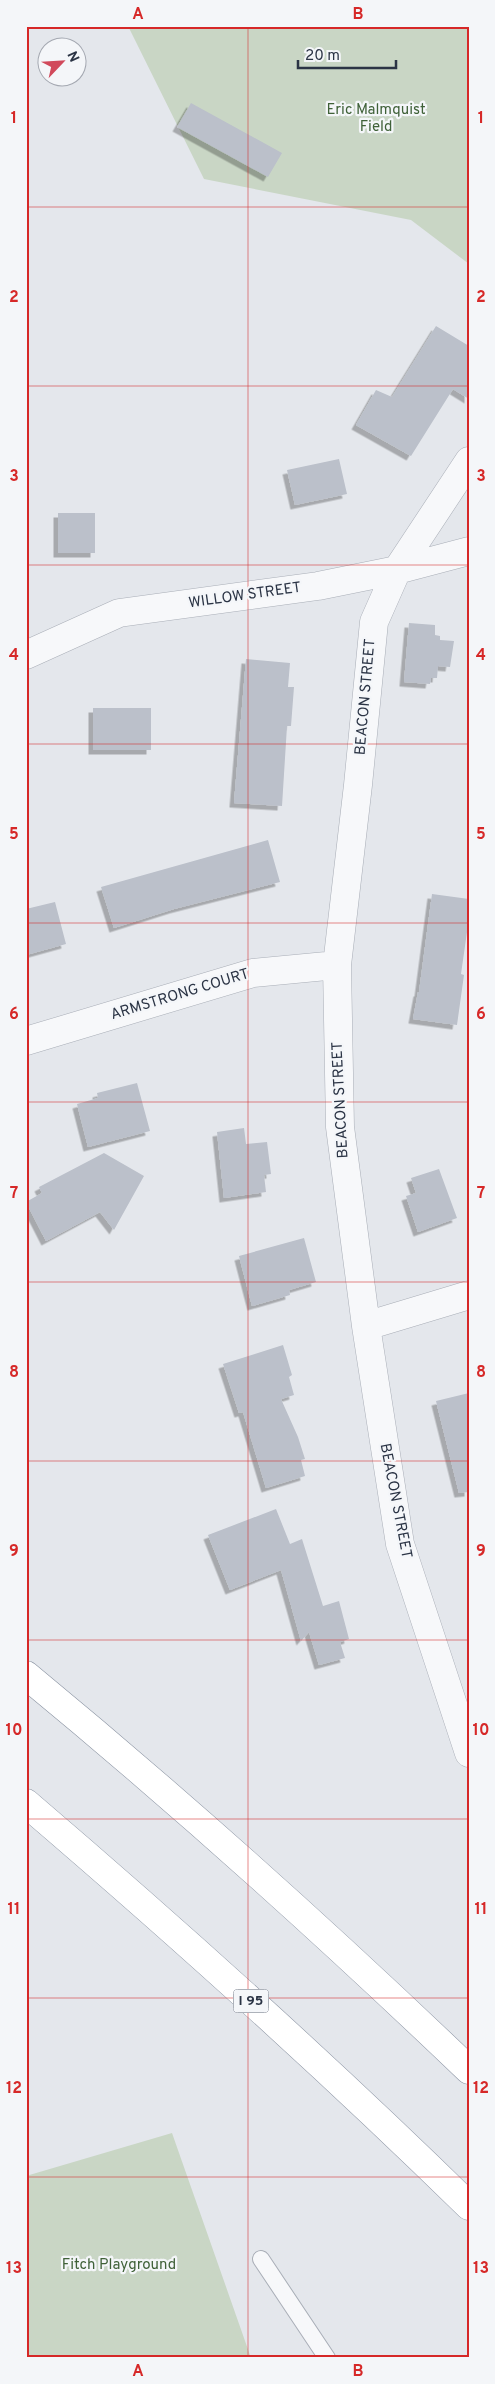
<svg xmlns="http://www.w3.org/2000/svg" width="495" height="2384" font-family="Overpass,sans-serif">
<style>
.green{fill:#c9d6c5}
.building{fill:#bbc0ca;filter:url(#shadow)}
.lines{fill:none;stroke-linecap:round;stroke-linejoin:round}
.service-casing{stroke:#a9aeb7;stroke-width:18}
.minor-casing{stroke:#a9aeb7;stroke-width:29}
.motorway-casing{stroke:#8b94a3;stroke-width:29}
.service{stroke:#f7f8fa;stroke-width:16}
.minor{stroke:#f7f8fa;stroke-width:28}
.motorway{stroke:#fff;stroke-width:28}
.grid{fill:none;stroke:#d62828;stroke-width:1;stroke-opacity:0.55}
.labels{text-anchor:middle;dominant-baseline:central;stroke-width:4.5;stroke-linejoin:round;paint-order:stroke}
.shield{fill:#f4f6f9;stroke:#676e7b;stroke-width:1}
.shield-label{font-size:14px;font-weight:bold;fill:#2b3445}
.park-label{font-size:15px;fill:#3f6138;stroke:#f4f6f9}
.street-label{font-size:15px;fill:#2b3445;stroke:#f4f6f9}
.neatline{fill:none;stroke:#d62828;stroke-width:2}
.grid-label{font-size:16px;text-anchor:middle;font-weight:bold;fill:#d62828}
</style>
<defs>
<filter id="shadow"><feDropShadow dx="-4.5" dy="4.5" stdDeviation="0" flood-color="#0004"/></filter>
</defs>
<rect width="100%" height="100%" fill="#e4e7ec"/>
<path class="green" d="M 128,26 L 469,26 L 469,264 L 411,220 L 204,179 Z
M 172,2133 L 251,2358 L 26,2358 L 26,2176 Z"/>
<path class="building" d="M 191,103 L 282,153 L 268,177 L 177,127 Z
M 436,326 L 469,346 L 469,399 L 453,389 L 411,456 L 356,425 L 376,390 L 392,397 Z
M 339,459 L 347,494 L 295,505 L 287,470 Z
M 58,513 L 95,513 L 95,553 L 58,553 Z
M 409,623 L 435,625 L 435,635 L 440,636 L 440,640 L 454,641 L 450,667 L 438,666 L 437,678 L 431,678 L 430,684 L 404,682 Z
M 246,659 L 290,663 L 288,687 L 294,687 L 291,726 L 287,726 L 282,806 L 234,803 Z
M 93,708 L 151,708 L 151,750 L 93,750 Z
M 268,840 L 280,882 L 174,909 L 114,928 L 101,887 Z
M 432,894 L 469,899 L 469,918 L 461,974 L 464,975 L 457,1025 L 413,1019 L 418,992 L 419,992 Z
M 55,902 L 66,944 L 26,955 L 26,909 Z
M 137,1083 L 150,1131 L 88,1147 L 77,1104 L 98,1098 L 97,1093 Z
M 244,1128 L 246,1144 L 267,1142 L 271,1174 L 264,1175 L 266,1192 L 224,1198 L 217,1132 Z
M 104,1153 L 144,1176 L 114,1230 L 100,1212 L 46,1241 L 26,1202 L 42,1193 L 39,1187 Z
M 439,1169 L 457,1218 L 418,1232 L 406,1196 L 416,1193 L 411,1178 Z
M 304,1238 L 316,1282 L 289,1290 L 290,1295 L 252,1306 L 239,1256 Z
M 283,1345 L 292,1375 L 289,1377 L 294,1395 L 281,1399 L 298,1437 L 305,1459 L 301,1460 L 305,1476 L 266,1488 L 243,1412 L 239,1413 L 223,1364 Z
M 469,1393 L 469,1492 L 459,1493 L 436,1401 Z
M 276,1509 L 290,1544 L 302,1539 L 323,1606 L 339,1601 L 349,1639 L 340,1642 L 345,1658 L 319,1665 L 309,1632 L 301,1641 L 281,1570 L 230,1590 L 208,1535 Z"/>
<g class="lines">
<g class="service-casing">
<path id="service" d="M 261,2259 L 327,2358"/>
</g>
<g class="minor-casing">
<path id="minor" d="M 469,461 L 397,570 L 374,622 L 358,785 L 337,965 L 340,1127 L 366,1326 L 400,1544 L 469,1753
M 26,655 L 119,613 L 318,586 L 397,570 L 469,551
M 26,1041 L 253,973 L 337,965
M 366,1326 L 469,1295"/>
</g>
<g class="motorway-casing">
<path id="motorway" d="M 26,1675 C 179,1801 326,1933 469,2070
M 26,1803 C 178,1933 326,2066 469,2206"/>
</g>
<use href="#service" class="service"/>
<use href="#minor" class="minor"/>
<use href="#motorway" class="motorway"/>
</g>
<path class="grid" d="M 248,26 L 248,2358M 26,207 L 469,207M 26,386 L 469,386M 26,565 L 469,565M 26,744 L 469,744M 26,923 L 469,923M 26,1102 L 469,1102M 26,1282 L 469,1282M 26,1461 L 469,1461M 26,1640 L 469,1640M 26,1819 L 469,1819M 26,1998 L 469,1998M 26,2177 L 469,2177"/>
<g class="labels">
<rect class="shield" x="233.5" y="1989.5" width="35" height="23" rx="4"/>
<g class="shield-label">
<text x="251" y="2001">I 95</text>
</g>
<g class="park-label">
<text x="376" y="110">Eric Malmquist<tspan x="376" dy="17">Field</tspan></text>
<text x="119" y="2265">Fitch Playground</text>
</g>
<g class="street-label">
<text transform="translate(245 596) rotate(-8)">WILLOW STREET</text>
<text transform="translate(366 697) rotate(-85)">BEACON STREET</text>
<text transform="translate(180 995) rotate(-17)">ARMSTRONG COURT</text>
<text transform="translate(341 1100) rotate(-93)">BEACON STREET</text>
<text transform="translate(395 1501) rotate(79)">BEACON STREET</text>
</g>
</g>
<rect width="495" height="2384" fill="none" stroke="#f4f6f9" stroke-width="55"/>
<g transform="translate(62 62) rotate(65)"><circle r="24" fill="#f4f6f9" stroke="#a4a8b1"/>
<path d="M0-4L9 19L0 12L-9 19Z" fill="#d1495b"/>
<text y="-8" font-size="14" font-weight="bold" text-anchor="middle" fill="#2b3445">N</text>
</g>
<path d="M298 60v8h98v-8" fill="none" stroke="#2b3445" stroke-width="2.5"/>
<text x="305" y="60" font-size="15" fill="#2b3445" stroke="#f4f6f9" stroke-width="4" paint-order="stroke">20 m</text>
<rect x="28" y="28" width="440" height="2328" class="neatline"/>
<g class="grid-label">
<text x="138" y="19">A</text>
<text x="358" y="19">B</text>
<text x="14" y="123">1</text>
<text x="481" y="123">1</text>
<text x="14" y="302">2</text>
<text x="481" y="302">2</text>
<text x="14" y="481">3</text>
<text x="481" y="481">3</text>
<text x="14" y="660">4</text>
<text x="481" y="660">4</text>
<text x="14" y="839">5</text>
<text x="481" y="839">5</text>
<text x="14" y="1019">6</text>
<text x="481" y="1019">6</text>
<text x="14" y="1198">7</text>
<text x="481" y="1198">7</text>
<text x="14" y="1377">8</text>
<text x="481" y="1377">8</text>
<text x="14" y="1556">9</text>
<text x="481" y="1556">9</text>
<text x="14" y="1735">10</text>
<text x="481" y="1735">10</text>
<text x="14" y="1914">11</text>
<text x="481" y="1914">11</text>
<text x="14" y="2093">12</text>
<text x="481" y="2093">12</text>
<text x="14" y="2273">13</text>
<text x="481" y="2273">13</text>
<text x="138" y="2376">A</text>
<text x="358" y="2376">B</text>
</g>
</svg>
